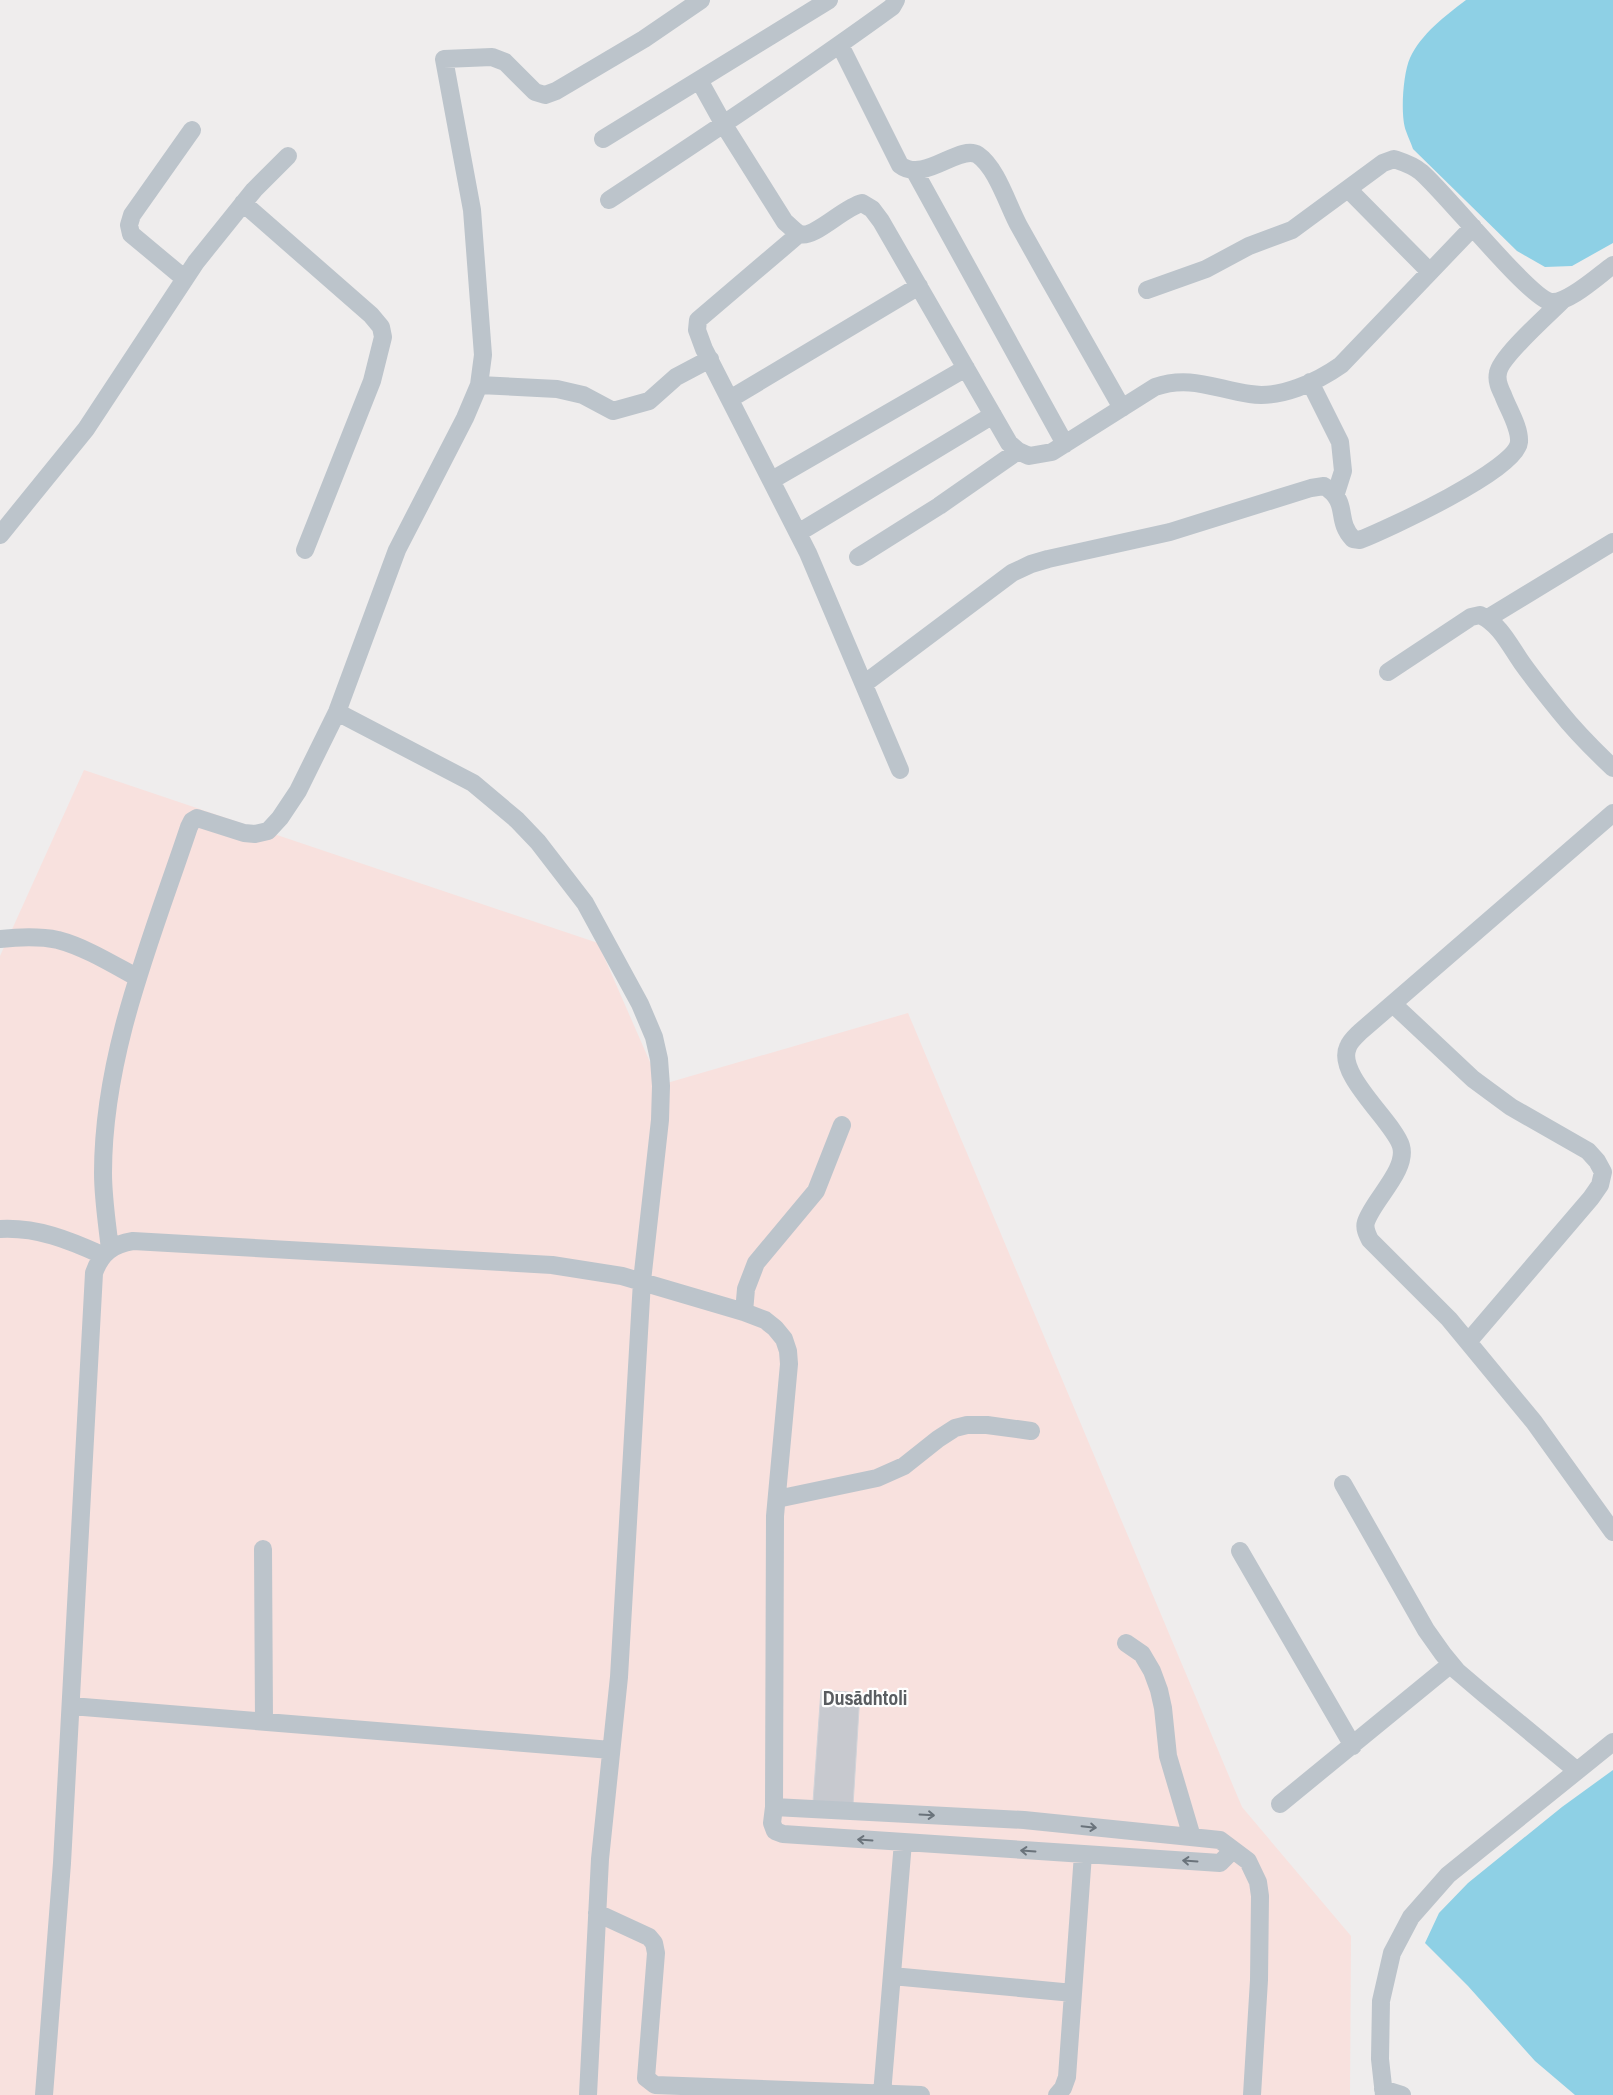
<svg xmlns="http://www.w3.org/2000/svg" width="1613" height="2095" font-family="'Archivo Narrow',sans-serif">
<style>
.medical{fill:#f8e1de}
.water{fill:#8ed0e5}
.building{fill:#c7c9cf;stroke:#d1d3d8}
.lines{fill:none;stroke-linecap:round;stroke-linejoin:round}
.minor{stroke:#bcc4cb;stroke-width:18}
.oneway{stroke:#6a737b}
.labels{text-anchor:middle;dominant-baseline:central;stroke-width:4.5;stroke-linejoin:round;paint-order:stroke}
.district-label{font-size:20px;font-weight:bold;fill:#5a5d61;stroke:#fff}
</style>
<rect width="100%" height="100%" fill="#efeded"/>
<path class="medical" d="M 84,770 L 598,943 L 660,1085 L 908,1013 L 1242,1807 L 1351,1936 L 1350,2095 L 0,2095 L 0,956 Z"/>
<path class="water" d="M 1466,0 L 1613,0 L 1613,243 L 1572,266 L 1545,267 L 1517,251 L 1413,149 C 1411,143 1408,137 1406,131 C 1400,116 1403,73 1410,58 C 1421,34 1445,16 1466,0 Z
M 1613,1770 L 1613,2095 L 1575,2095 L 1535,2061 L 1468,1986 L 1425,1943 L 1439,1913 L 1468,1883 L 1562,1807 Z"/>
<path class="building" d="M 821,1690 L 860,1693 L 853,1805 L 813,1802 Z"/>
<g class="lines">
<path class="minor" d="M 840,45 L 900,165 C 924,184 960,143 978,155 C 997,168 1008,206 1019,226 C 1053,287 1088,348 1122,408
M 699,80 L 724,125 L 785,222 C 789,225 795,232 800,234 C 814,239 844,207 862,203 L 872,209 L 881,221 L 1009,443 L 1018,451 L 1029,456 L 1052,452 L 1155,387 C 1190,375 1215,389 1250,394 C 1280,399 1317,382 1341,365 L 1473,227
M 603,139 L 829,0
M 914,170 L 1065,444
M 1348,189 L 1430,272
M 609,200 C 705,137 800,74 892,7 L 896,0
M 243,203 L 371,315 L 381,327 L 383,337 L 372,381 L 305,550
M 799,234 L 698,320 L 697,330 L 704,349 L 808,553 L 900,770
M 185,279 L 131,234 L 129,225 L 132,215 L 192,130
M 1147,290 L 1206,269 L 1249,246 L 1292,230 L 1383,163 L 1394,159 C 1403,162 1413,165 1421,172 C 1445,192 1529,298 1551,302 C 1568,304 1599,275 1613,265
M 1310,382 L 1340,442 L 1343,471 L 1336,493
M 479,385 L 557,389 L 583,395 L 613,411 L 649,401 L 676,377 L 710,359
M 730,399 L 919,286
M 772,480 L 966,368
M 798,533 L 993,415
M 0,535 L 86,429 L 196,262 L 254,190 L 288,156
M 858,557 L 939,506 L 1018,451
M 1488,618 L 1613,542
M 1388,672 L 1471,617 L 1480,615 C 1500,624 1510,646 1522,663 C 1534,680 1547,696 1560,712 C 1576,732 1594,750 1613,768
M 864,684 L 1012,573 L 1031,564 L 1048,559 L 1170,532 L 1311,488 L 1324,486 C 1351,503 1334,519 1353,539 L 1360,540 C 1387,529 1517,470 1519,442 C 1520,427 1508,409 1503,395 C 1500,389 1496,381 1498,373 C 1500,357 1550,313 1563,300
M 337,712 L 473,783 L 517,820 L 538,842 L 585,903 L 640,1004 L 654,1037 L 659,1059 L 661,1086 L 660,1120 L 642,1281 L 619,1677 L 600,1859 L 588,2095
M 1613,813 L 1360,1032 C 1356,1036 1350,1041 1348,1047 C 1335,1074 1394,1122 1401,1146 C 1408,1170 1373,1200 1366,1222 C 1364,1228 1367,1234 1370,1240 L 1449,1319 L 1468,1342 L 1534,1422 L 1613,1532
M 0,939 C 19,937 39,936 58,940 C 85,947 114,965 138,978
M 1393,1004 L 1473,1079 L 1511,1107 L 1588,1151 L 1597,1161 L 1603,1172 L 1600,1185 L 1591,1198 L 1468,1342
M 0,1229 C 37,1227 69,1240 102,1255
M 110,1249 C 107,1223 103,1198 103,1173 C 103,1053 152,938 189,827 L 192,821 L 197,818 L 244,833 L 255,834 L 268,831 L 280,818 L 298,791 L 337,712 L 397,550 L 465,418 L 479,385 L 483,355 L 472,210 L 444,59 L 492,57 L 505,62 L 535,92 L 545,95 L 556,91 L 644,39 L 701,0
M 744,1312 L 746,1289 L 756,1263 L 816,1191 L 842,1125
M 1343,1484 L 1426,1630 L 1443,1654 L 1457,1671 L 1484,1694 L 1576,1770
M 777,1499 L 877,1478 L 904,1466 L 938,1439 L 955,1428 L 967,1425 L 987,1425 L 1031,1431
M 263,1549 L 264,1722
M 1240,1551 L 1353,1746
M 1126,1643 L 1142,1654 L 1152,1671 L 1159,1690 L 1163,1708 L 1168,1756 L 1192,1837
M 71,1706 L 611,1750
M 1280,1804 L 1451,1664
M 774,1807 L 1024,1820 L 1220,1840 L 1248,1861 L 1258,1882 L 1260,1896 L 1259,1980 L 1252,2095
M 597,1913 L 649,1937 L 654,1943 L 656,1953 L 646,2078 L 655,2085 L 921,2095
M 892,1976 L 1073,1993
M 1383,2089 L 1402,2095
M 882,2094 L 903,1842
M 44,2095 L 62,1863 L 94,1273 C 101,1253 113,1244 133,1241 L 552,1265 L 622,1276 L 744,1312 L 765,1320 L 775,1328 L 784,1339 L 788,1351 L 789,1364 L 775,1516 L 774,1807 L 772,1823 L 775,1831 L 783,1834 L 1220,1863 L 1233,1850
M 1057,2095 L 1063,2088 L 1067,2077 L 1083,1854
M 1384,2095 L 1380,2059 L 1381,2001 L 1392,1953 L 1411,1917 L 1448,1875 L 1613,1742"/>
</g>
<defs><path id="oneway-shaft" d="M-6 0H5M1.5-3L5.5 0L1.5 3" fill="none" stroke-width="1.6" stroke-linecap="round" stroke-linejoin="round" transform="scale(1.25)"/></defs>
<g class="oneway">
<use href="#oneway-shaft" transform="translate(927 1815) rotate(3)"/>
<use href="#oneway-shaft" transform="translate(1089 1827) rotate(6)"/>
<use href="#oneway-shaft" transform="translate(865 1840) rotate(-176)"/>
<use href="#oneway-shaft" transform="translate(1028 1851) rotate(-176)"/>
<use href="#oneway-shaft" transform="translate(1190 1861) rotate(-176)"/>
</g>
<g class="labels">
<g class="district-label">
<text x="865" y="1697">Dusādhtoli</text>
</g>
</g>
</svg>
